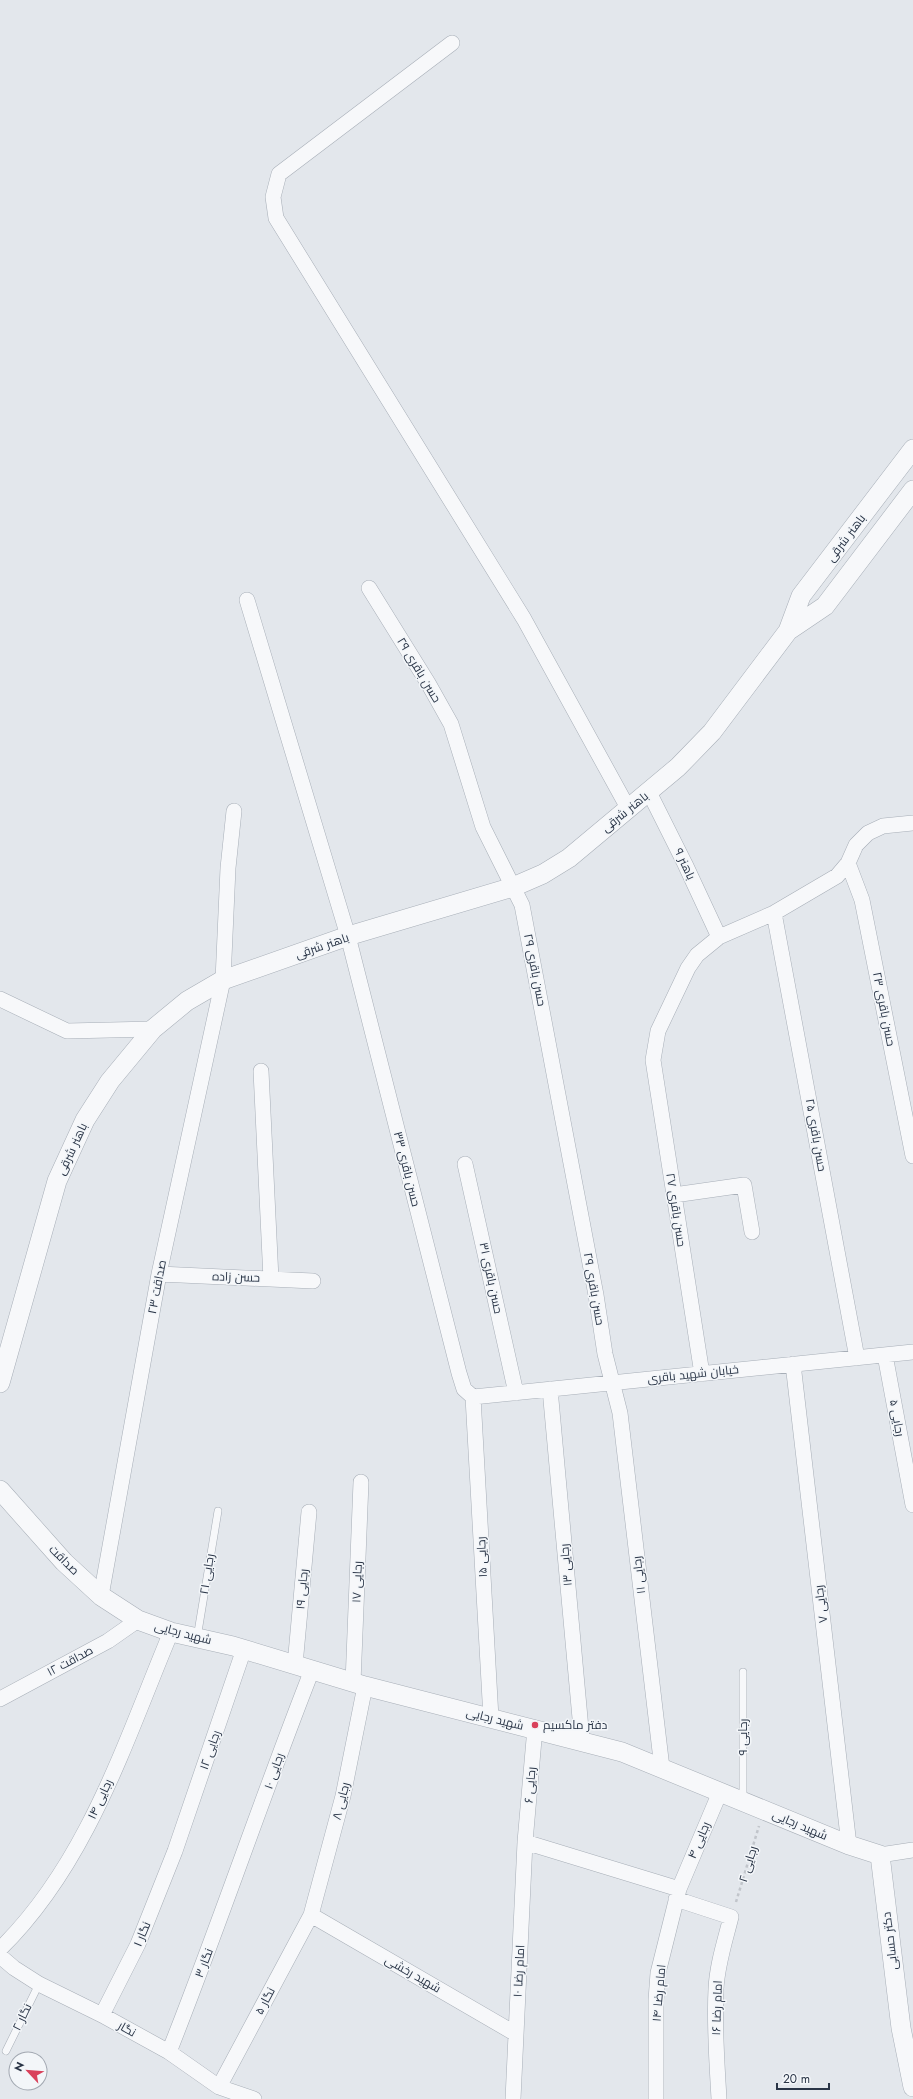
<svg xmlns="http://www.w3.org/2000/svg" width="913" height="2099" font-family="Jost,Cairo,sans-serif">
<style>
.lines{fill:none;stroke-linecap:round;stroke-linejoin:round}
.service-casing{stroke:#a7aeb7;stroke-width:8}
.minor-casing{stroke:#a7aeb7;stroke-width:16}
.tertiary-casing{stroke:#a7aeb7;stroke-width:20}
.path{stroke:#c1c5cb;stroke-width:2.5;stroke-dasharray:3 3;stroke-linecap:butt}
.service{stroke:#f7f8fa;stroke-width:7}
.minor{stroke:#f7f8fa;stroke-width:15}
.tertiary{stroke:#f7f8fa;stroke-width:19}
.poi-dot{fill:#d9415b;stroke:#f3f6f9;stroke-width:1.5}
.labels{text-anchor:middle;dominant-baseline:central;stroke-width:3;stroke-linejoin:round;paint-order:stroke}
.street-label{font-size:12px;fill:#293446;stroke:#f3f6f9}
.poi-label{font-size:12px;fill:#293446;stroke:#f3f6f9;text-anchor:start}
</style>
<rect width="100%" height="100%" fill="#e3e7ec"/>
<g class="lines">
<g class="service-casing">
<path id="service" d="M 197,1638 L 218,1511
M 743,1672 L 743,1801
M 6,2051 L 39,1984"/>
</g>
<g class="minor-casing">
<path id="minor" d="M 452,43 L 279,174 L 273,197 L 276,218 L 524,619 L 628,808
M 369,588 L 428,683 L 451,724 L 483,827 L 522,905 L 596,1295 L 605,1354 L 620,1413 L 662,1768
M 247,600 L 348,936 L 459,1373 L 464,1389 L 473,1397
M 649,792 L 685,864 L 719,937
M 848,863 L 862,900 L 913,1156
M 774,913 L 857,1358
M 0,999 L 67,1031 L 153,1029
M 261,1071 L 271,1279
M 465,1164 L 516,1393
M 674,1195 L 744,1185 L 752,1232
M 159,1274 L 313,1281
M 885,1355 L 913,1505
M 793,1364 L 849,1845
M 702,1374 L 653,1060 L 658,1031 L 688,968 L 697,955 L 719,937 L 774,913 L 837,876 L 848,863 L 856,845 L 868,833 L 883,826 L 913,823
M 550,1389 L 582,1740
M 473,1397 L 913,1352
M 473,1397 L 491,1718
M 101,1596 L 159,1274 L 223,980 L 228,868 L 234,811
M 295,1665 L 309,1512
M 353,1683 L 361,1482
M 0,1699 L 108,1641 L 138,1620
M 525,1842 L 679,1889
M 880,1855 L 913,1850
M 676,1899 L 731,1917 C 725,1941 717,1965 716,1989 C 714,2026 717,2063 719,2099
M 311,1915 L 516,2034
M 0,1949 C 87,1864 125,1742 171,1632
M 0,1956 L 14,1968 L 39,1984 L 102,2015 L 169,2052 L 219,2087 L 254,2099
M 102,2015 L 138,1944 L 175,1851 L 244,1649
M 169,2052 C 219,1926 262,1797 312,1670
M 219,2087 L 311,1915 L 343,1796 L 365,1686
M 513,2099 L 525,1842 L 535,1728
M 656,2099 L 656,2000 L 658,1973 L 679,1889 L 720,1792"/>
</g>
<g class="tertiary-casing">
<path id="tertiary" d="M 788,631 L 825,606 L 913,490
M 0,1383 L 57,1181 L 85,1120 L 110,1081 L 153,1029 L 187,1001 L 223,980 L 348,936 L 513,887 L 543,874 L 569,858 L 678,767 L 712,732 L 788,631 L 801,596 L 913,449
M 0,1490 L 64,1562 L 101,1596 L 138,1620 L 171,1632 L 233,1646 L 365,1686 L 622,1752 L 849,1845 L 880,1855 L 901,2028 L 913,2087"/>
</g>
<path class="path" d="M 736,1902 L 759,1826"/>
<use href="#service" class="service"/>
<use href="#minor" class="minor"/>
<use href="#tertiary" class="tertiary"/>
</g>
<circle class="poi-dot" cx="535" cy="1725" r="4"/>
<g class="labels">
<g class="street-label">
<text transform="translate(846 538) rotate(-53)">باهنر شرقی</text>
<text transform="translate(419 670) rotate(59)">حسن باقری ۲۹</text>
<text transform="translate(625 812) rotate(-39)">باهنر شرقی</text>
<text transform="translate(685 864) rotate(65)">باهنر ۹</text>
<text transform="translate(322 946) rotate(-19)">باهنر شرقی</text>
<text transform="translate(535 970) rotate(79)">حسن باقری ۲۹</text>
<text transform="translate(884 1009) rotate(79)">حسن باقری ۲۳</text>
<text transform="translate(816 1135) rotate(80)">حسن باقری ۲۵</text>
<text transform="translate(72 1149) rotate(-65)">باهنر شرقی</text>
<text transform="translate(407 1169) rotate(76)">حسن باقری ۳۳</text>
<text transform="translate(676 1210) rotate(81)">حسن باقری ۲۷</text>
<text transform="translate(236 1277) rotate(2)">حسن زاده</text>
<text transform="translate(491 1278) rotate(78)">حسن باقری ۳۱</text>
<text transform="translate(157 1287) rotate(-79)">صداقت ۲۳</text>
<text transform="translate(594 1289) rotate(80)">حسن باقری ۲۹</text>
<text transform="translate(693 1374) rotate(-6)">خیابان شهید باقری</text>
<text transform="translate(897 1418) rotate(80)">رجایی ۵</text>
<text transform="translate(482 1557) rotate(-93)">رجایی ۱۵</text>
<text transform="translate(64 1560) rotate(45)">صداقت</text>
<text transform="translate(566 1565) rotate(-95)">رجایی ۱۳</text>
<text transform="translate(207 1574) rotate(-81)">رجایی ۲۱</text>
<text transform="translate(639 1575) rotate(-97)">رجایی ۱۱</text>
<text transform="translate(357 1582) rotate(-88)">رجایی ۱۷</text>
<text transform="translate(302 1589) rotate(-85)">رجایی ۱۹</text>
<text transform="translate(821 1604) rotate(-97)">رجایی ۷</text>
<text transform="translate(183 1633) rotate(15)">شهید رجایی</text>
<text transform="translate(70 1661) rotate(-28)">صداقت ۱۲</text>
<text transform="translate(495 1719) rotate(14)">شهید رجایی</text>
<text transform="translate(743 1737) rotate(-90)">رجایی ۹</text>
<text transform="translate(210 1750) rotate(-71)">رجایی ۱۲</text>
<text transform="translate(274 1771) rotate(-71)">رجایی ۱۰</text>
<text transform="translate(530 1785) rotate(-85)">رجایی ۶</text>
<text transform="translate(100 1799) rotate(-65)">رجایی ۱۴</text>
<text transform="translate(341 1801) rotate(-76)">رجایی ۸</text>
<text transform="translate(800 1825) rotate(23)">شهید رجایی</text>
<text transform="translate(699 1840) rotate(-67)">رجایی ۴</text>
<text transform="translate(748 1864) rotate(-73)">رجایی ۲</text>
<text transform="translate(142 1934) rotate(-67)">نگار ۱</text>
<text transform="translate(890 1941) rotate(-97)">دکتر حسابی</text>
<text transform="translate(204 1963) rotate(-69)">نگار ۳</text>
<text transform="translate(519 1971) rotate(-87)">امام رضا ۱۰</text>
<text transform="translate(413 1974) rotate(30)">شهید رخشی</text>
<text transform="translate(659 1993) rotate(-85)">امام رضا ۱۴</text>
<text transform="translate(265 2001) rotate(-62)">نگار ۵</text>
<text transform="translate(717 2008) rotate(-88)">امام رضا ۱۶</text>
<text transform="translate(22 2017) rotate(-64)">نگار ۲</text>
<text transform="translate(127 2029) rotate(29)">نگار</text>
</g>
<g class="poi-label">
<text x="543" y="1725">دفتر ماکسیم</text>
</g>
</g>
<g transform="translate(28 2071) rotate(296)"><circle r="19" fill="#f3f6f9" stroke="#a2a8b1"/>
<path d="M0-3L7 15L0 10L-7 15Z" fill="#d9415b"/>
<text y="-6" font-size="11" font-weight="bold" text-anchor="middle" fill="#293446">N</text>
</g>
<path d="M777 2083v6h52v-6" fill="none" stroke="#293446" stroke-width="2"/>
<text x="783" y="2083" font-size="12" fill="#293446" stroke="#f3f6f9" stroke-width="3" paint-order="stroke">20 m</text>
</svg>
